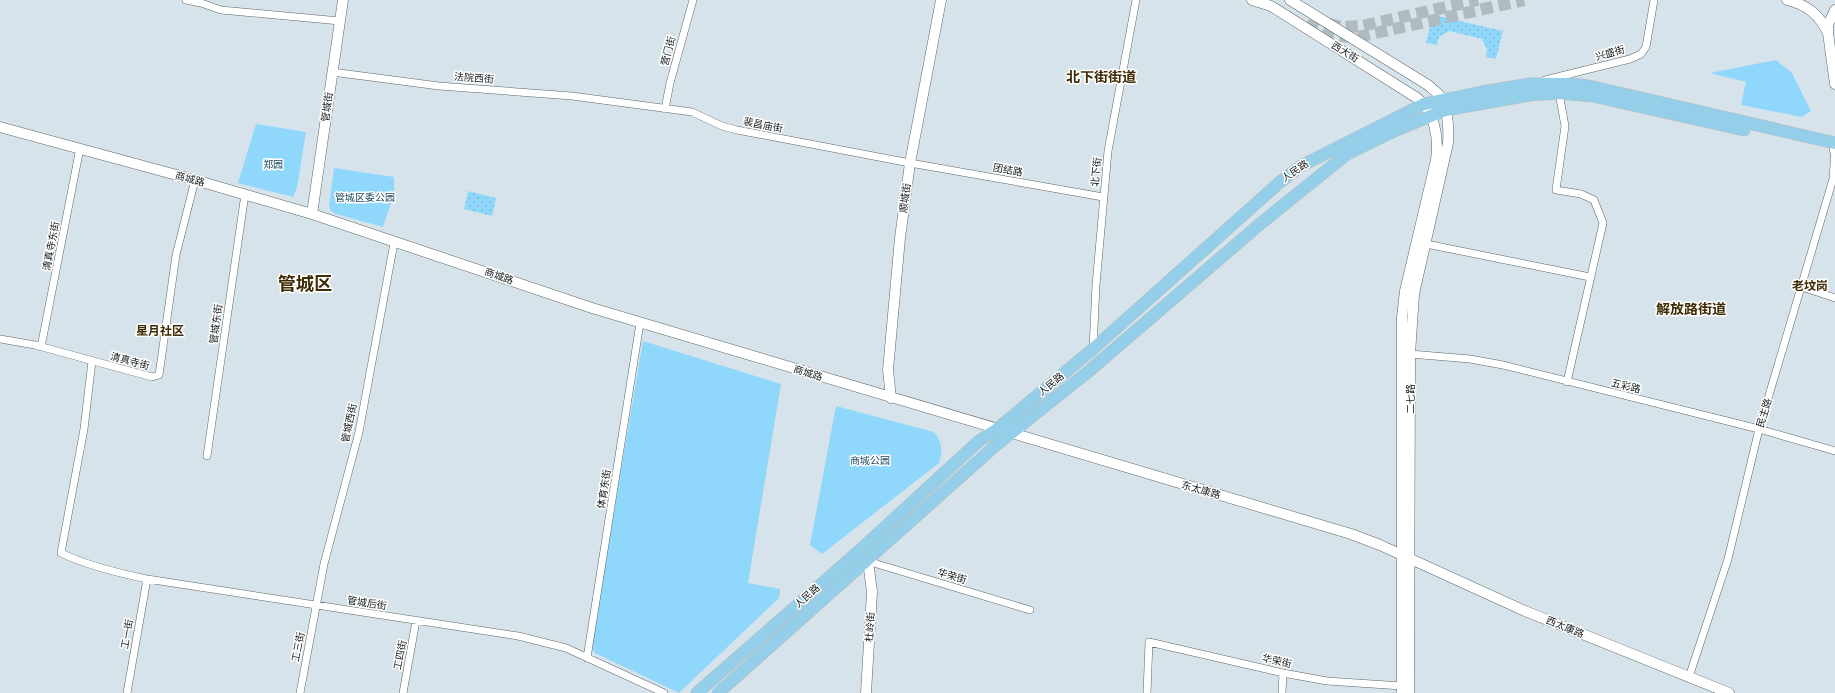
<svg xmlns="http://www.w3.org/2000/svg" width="1835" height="693" font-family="'Asap Condensed','Noto Sans SC',sans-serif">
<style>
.grass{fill:url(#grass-dots)}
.park{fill:#8fd8fc}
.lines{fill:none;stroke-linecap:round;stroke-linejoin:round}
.primary-tunnel{stroke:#b0bbc1;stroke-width:12;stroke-dasharray:12 6;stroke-linecap:butt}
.street-casing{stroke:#5b666b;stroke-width:8}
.secondary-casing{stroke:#5b666b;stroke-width:11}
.primary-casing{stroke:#bdbfbf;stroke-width:13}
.street{stroke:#fff;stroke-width:7}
.secondary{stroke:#fff;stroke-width:10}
.primary{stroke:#95cee8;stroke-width:12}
.labels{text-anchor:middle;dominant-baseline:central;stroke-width:3;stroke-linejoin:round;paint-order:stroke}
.street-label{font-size:10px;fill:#151a1c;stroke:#fff}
.park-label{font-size:10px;fill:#18495e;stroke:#fff}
.quarter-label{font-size:12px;font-weight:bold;fill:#3f2b04;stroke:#fff}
.district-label{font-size:14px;font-weight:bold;fill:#3f2b04;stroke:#fff}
.town-label{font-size:18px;font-weight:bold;fill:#3f2b04;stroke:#fff}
</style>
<defs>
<pattern id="grass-dots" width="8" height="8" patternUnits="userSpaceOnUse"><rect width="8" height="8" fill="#8fd8fc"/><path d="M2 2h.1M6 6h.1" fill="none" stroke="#7ab9d7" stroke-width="1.8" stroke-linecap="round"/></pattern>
</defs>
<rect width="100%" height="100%" fill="#d7e3ea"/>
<path class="grass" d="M 1433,15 L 1503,31 L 1496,59 L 1486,57 L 1487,49 L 1482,39 L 1449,31 L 1439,37 L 1437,45 L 1426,43 Z
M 468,191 L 496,198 L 492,216 L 464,209 Z"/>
<path class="park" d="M 1776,60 L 1792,73 L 1811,111 L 1802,117 L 1741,105 L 1746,82 L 1710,73 Z
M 256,124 L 306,132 L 297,188 L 293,197 L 238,183 Z
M 334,168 L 394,177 L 394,194 L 383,227 L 336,214 L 331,211 L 329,206 Z
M 643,341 L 781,384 L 748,583 L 780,589 L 779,598 L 679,693 L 595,653 L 591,646 Z
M 836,406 L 934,432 C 942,442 943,450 939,463 L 822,554 L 810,545 Z"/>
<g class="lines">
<path class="primary-tunnel" d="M 1306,24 C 1323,34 1342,38 1362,36 L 1524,0
M 1328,24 L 1343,27 L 1362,26 L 1478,0"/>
<g class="street-casing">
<path id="street" d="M 186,0 L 201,3 L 221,10 L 340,21
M 332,72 L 439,86 L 572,96 L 692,112 L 722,126 L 737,130 L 910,163 L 1103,197
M 1545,80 L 1630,59 L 1641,54 L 1646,47 L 1654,0
M 1559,93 L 1565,126 L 1556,190 L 1581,194 L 1594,200 L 1603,223 L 1567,382
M 665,109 L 670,83 L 693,0
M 1426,244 L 1590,277
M 1802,287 L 1835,298
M 0,339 L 35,345 L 152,377 L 159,375 L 176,255 L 195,180
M 41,347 L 80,148
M 1093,349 L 1096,285 L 1108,151 L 1136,0
M 1410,354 L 1470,359 L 1503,365 L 1759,429 L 1835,451
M 92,361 L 84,429 L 61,553 C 88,566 118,573 147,579 L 518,636 L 566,648 L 664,693
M 207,456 L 245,194
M 866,559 L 877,564 L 1030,610
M 587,658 L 640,323
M 1689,677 L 1728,559 L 1759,429 L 1833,179 L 1835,150
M 127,693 L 147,579
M 300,693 L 324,564 L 359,432 L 394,243
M 403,693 L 416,621
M 1147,693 L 1149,642 L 1283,673 L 1327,681 L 1402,686
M 1282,693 L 1283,673"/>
</g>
<g class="secondary-casing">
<path id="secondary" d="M 1252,0 L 1271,6 L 1417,98 C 1435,111 1439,139 1436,160 L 1405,291 L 1402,317 L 1402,693
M 1290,0 L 1428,85 C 1432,89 1437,92 1440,96 C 1448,108 1449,129 1448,143 L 1414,294 L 1410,354 L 1409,693
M 1787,0 C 1807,5 1819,14 1828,33
M 1835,10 L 1828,25 L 1828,33 L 1835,84
M 0,127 L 195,180 L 312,214 L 592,308 L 1351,534 L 1380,545 L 1525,611 L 1729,693
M 1835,149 L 1835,151
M 312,214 L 343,0
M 891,398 L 888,370 L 900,238 L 910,163 L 941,0
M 866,693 L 872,592 L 868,561"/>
</g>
<g class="primary-casing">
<path id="primary" d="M 697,693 L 859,551 L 979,441 L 996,430 L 1093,349 L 1280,182 L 1301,166 L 1424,104 L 1482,92 L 1529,84 L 1573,84 L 1593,87 L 1835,143
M 718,693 L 995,446 L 1089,371 L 1260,224 L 1347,154 L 1392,132 L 1445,110 L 1530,95 L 1559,93 L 1593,96 L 1744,130"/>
</g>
<use href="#street" class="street"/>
<use href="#secondary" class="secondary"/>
<use href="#primary" class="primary"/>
</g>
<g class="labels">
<g class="street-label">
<text transform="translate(668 51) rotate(-75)">营门街</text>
<text transform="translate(1345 52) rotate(32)">西大街</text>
<text transform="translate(1610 53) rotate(-15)">兴盛街</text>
<text transform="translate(474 78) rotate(4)">法院西街</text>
<text transform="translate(327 107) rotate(-82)">管城街</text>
<text transform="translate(763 125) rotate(11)">裴昌庙街</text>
<text transform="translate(1008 170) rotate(10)">团结路</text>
<text transform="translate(1295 171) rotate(-34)">人民路</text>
<text transform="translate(1096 172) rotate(-84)">北下街</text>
<text transform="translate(190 179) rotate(15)">商城路</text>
<text transform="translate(905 198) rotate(-82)">顺城街</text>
<text transform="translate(51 246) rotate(-79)">清真寺东街</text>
<text transform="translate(499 276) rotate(19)">商城路</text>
<text transform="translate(216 324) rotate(-82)">管城东街</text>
<text transform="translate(130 361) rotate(15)">清真寺街</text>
<text transform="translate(808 373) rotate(17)">商城路</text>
<text transform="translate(1051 384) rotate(-40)">人民路</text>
<text transform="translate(1626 386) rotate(14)">五彩路</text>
<text transform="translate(1410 399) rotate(-90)">二七路</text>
<text transform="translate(1764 413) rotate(-73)">民主路</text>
<text transform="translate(349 423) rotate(-78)">管城西街</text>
<text transform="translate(604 489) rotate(-81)">体育东街</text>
<text transform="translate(1201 490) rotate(16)">东太康路</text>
<text transform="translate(952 576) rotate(17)">华荣街</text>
<text transform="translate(807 596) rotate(-41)">人民路</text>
<text transform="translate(367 603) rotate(9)">管城后街</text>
<text transform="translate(870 627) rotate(-86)">杜岭街</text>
<text transform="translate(1565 627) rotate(22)">西太康路</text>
<text transform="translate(127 634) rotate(-80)">工一街</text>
<text transform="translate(298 647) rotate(-79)">工三街</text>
<text transform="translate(400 655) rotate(-79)">工四街</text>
<text transform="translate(1277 661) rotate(13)">华荣街</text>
</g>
<g class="park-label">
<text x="273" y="164">郑园</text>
<text x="365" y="197">管城区委公园</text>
<text x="870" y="460">商城公园</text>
</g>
<g class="quarter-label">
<text x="1810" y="286">老坟岗</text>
<text x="160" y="331">星月社区</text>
</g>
<g class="district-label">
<text x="1101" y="77">北下街街道</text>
<text x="1691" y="309">解放路街道</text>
</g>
<g class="town-label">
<text x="305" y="283">管城区</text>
</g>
</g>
</svg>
